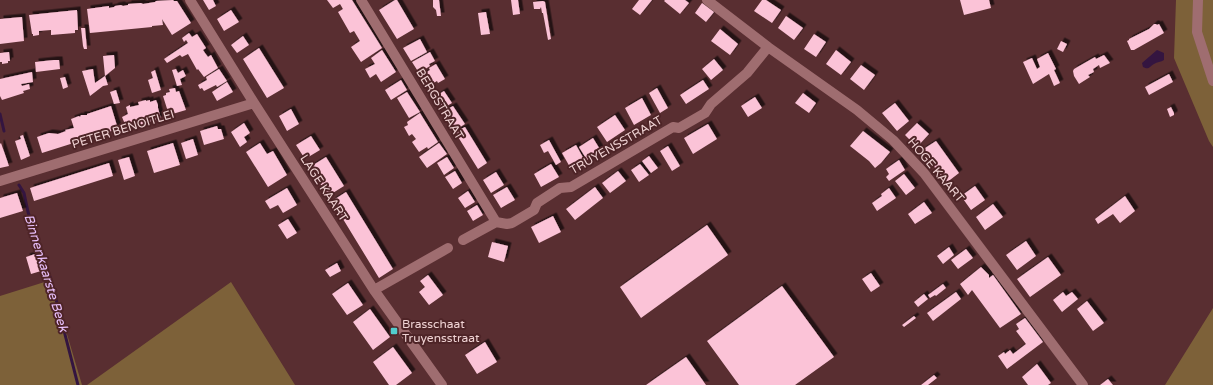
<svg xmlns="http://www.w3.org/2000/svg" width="1213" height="385" font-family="'Varela Round',sans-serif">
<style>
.green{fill:#7d6139}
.water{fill:#341540}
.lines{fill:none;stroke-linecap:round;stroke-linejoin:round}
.stream{stroke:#341540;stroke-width:3}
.building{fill:#fbc3d7;filter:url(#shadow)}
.minor{stroke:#9f6d70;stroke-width:10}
.poi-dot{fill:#52cdce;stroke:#4e2427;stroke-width:1.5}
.labels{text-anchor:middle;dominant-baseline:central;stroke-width:4;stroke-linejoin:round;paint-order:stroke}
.street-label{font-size:12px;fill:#efd2d3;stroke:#4e2427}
.poi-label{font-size:12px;fill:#efd2d3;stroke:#4e2427;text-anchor:start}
.water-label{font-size:13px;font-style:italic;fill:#e9c0fb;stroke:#4e2427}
</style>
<defs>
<filter id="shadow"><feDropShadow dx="3.5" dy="-3.5" stdDeviation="0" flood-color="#0009"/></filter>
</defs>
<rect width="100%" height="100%" fill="#592e31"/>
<path class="green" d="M 1176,0 L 1213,0 L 1213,147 L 1209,141 L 1174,58 Z
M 51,280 L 82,385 L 0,385 L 0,296 Z
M 231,282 L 295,385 L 87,385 Z
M 1213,308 L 1213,385 L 1165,385 Z"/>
<path class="water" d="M 1157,50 L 1164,53 L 1164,60 C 1161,62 1157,62 1154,64 C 1149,67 1149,70 1143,67 L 1142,63 Z"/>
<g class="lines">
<path class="stream" d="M 0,114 L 4,131
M 19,185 L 24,193 L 28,212 L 51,280 L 78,385"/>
</g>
<path class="building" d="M 173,0 L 174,1 L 177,1 L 191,23 L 172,35 L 162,19 L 163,25 L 152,26 L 152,27 L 90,33 L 87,9 L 109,6 L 109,8 L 114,7 L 115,6 L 121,5 L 123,6 L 128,5 L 128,4 L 141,3 L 143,4 L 155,2 L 156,1 Z
M 203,0 L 213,0 L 216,6 L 209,10 Z
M 327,0 L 352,0 L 382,48 L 361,62 L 351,47 L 360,41 L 354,31 L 350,33 L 338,12 L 343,9 L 340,4 L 333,8 Z
M 395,0 L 397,0 L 414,29 L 397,39 L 379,10 Z
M 433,0 L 439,0 L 441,16 L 437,16 L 436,10 L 433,7 Z
M 511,0 L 518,0 L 520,14 L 513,15 Z
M 639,0 L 652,0 L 640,15 L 632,9 Z
M 665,0 L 685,0 L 689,3 L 680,14 L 664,1 Z
M 762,0 L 766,0 L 781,10 L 772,23 L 754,11 Z
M 960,0 L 989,0 L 991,8 L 964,15 Z
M 543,1 L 545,2 L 551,39 L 548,40 L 543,13 L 542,13 L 541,7 L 540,9 L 534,9 L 533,2 Z
M 702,3 L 714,12 L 706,22 L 695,13 Z
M 77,10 L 78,30 L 75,30 L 75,33 L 51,35 L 51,30 L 39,31 L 39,35 L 33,36 L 33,34 L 32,34 L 29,15 Z
M 231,10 L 239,22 L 224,31 L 217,19 Z
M 486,12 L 490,34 L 481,35 L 478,13 Z
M 786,16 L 803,28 L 794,40 L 778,28 Z
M 22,17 L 24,41 L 0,44 L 0,19 Z
M 1154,24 L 1156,24 L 1157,25 L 1159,24 L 1164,33 L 1134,50 L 1131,50 L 1127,41 L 1129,40 L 1129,39 L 1149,29 Z
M 81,28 L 85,28 L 87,49 L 84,49 L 83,46 Z
M 720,29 L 738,44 L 730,55 L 711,41 Z
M 189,33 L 192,37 L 197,34 L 206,48 L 203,50 L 205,53 L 208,57 L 211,55 L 218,68 L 204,77 L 198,69 L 197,70 L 188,54 L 182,57 L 180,55 L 167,63 L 164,59 L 188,43 L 186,40 L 184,42 L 182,38 Z
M 814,34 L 826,42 L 816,57 L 804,49 Z
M 243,36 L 249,45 L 237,53 L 231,45 Z
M 420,39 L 427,52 L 411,61 L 403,48 Z
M 1061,41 L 1067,44 L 1063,52 L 1057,49 Z
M 259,48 L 284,88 L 267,98 L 243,59 Z
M 382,50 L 396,72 L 381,82 L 376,74 L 370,78 L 365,69 L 375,64 L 371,58 Z
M 836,50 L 851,62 L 841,75 L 826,64 Z
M 9,52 L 10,61 L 8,61 L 8,63 L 2,64 L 2,62 L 0,62 L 0,53 Z
M 430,52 L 435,61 L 429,64 L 430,66 L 419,73 L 412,62 Z
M 1048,53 L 1056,69 L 1054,70 L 1060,83 L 1054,86 L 1049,74 L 1033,84 L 1023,62 L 1032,58 L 1037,69 L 1040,67 L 1037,59 Z
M 114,55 L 115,68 L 105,76 L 108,85 L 103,86 L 90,96 L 82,71 L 93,69 L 95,83 L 105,76 L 103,56 Z
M 1104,55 L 1110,63 L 1100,68 L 1099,65 L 1093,69 L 1094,72 L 1088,75 L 1090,77 L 1079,84 L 1074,76 L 1073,71 L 1074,69 L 1095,57 L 1096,59 Z
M 714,59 L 723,70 L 711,80 L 702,69 Z
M 54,60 L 59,60 L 60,69 L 36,72 L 35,62 Z
M 436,64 L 445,79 L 438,83 L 437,81 L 427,87 L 420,76 L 430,70 L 429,68 Z
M 861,65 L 875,75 L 864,90 L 850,79 Z
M 176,69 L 178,73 L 183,70 L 186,76 L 180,79 L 182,85 L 177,86 L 172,70 Z
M 219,69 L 227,81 L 217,87 L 216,85 L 204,91 L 202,88 L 200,89 L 198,85 L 207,80 L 206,77 Z
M 155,70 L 161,90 L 152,93 L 148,80 L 153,78 L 151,72 Z
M 32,72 L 33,82 L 21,84 L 22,86 L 29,84 L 30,89 L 23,91 L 24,93 L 2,100 L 0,96 L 0,79 Z
M 1169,74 L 1173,82 L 1149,95 L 1145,87 Z
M 65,77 L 68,87 L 63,89 L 60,78 Z
M 401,80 L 407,90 L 391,100 L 385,90 Z
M 703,80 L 709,89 L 686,104 L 680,95 Z
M 227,82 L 233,92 L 217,101 L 212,92 Z
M 175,88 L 176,92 L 179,91 L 186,110 L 169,115 L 163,96 L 166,95 L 166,93 L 170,92 L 169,89 Z
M 657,88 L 668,108 L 660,113 L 649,93 Z
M 116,90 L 120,103 L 114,104 L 110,92 Z
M 444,91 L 452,103 L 440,110 L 433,98 Z
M 407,92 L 420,112 L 409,118 L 397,98 Z
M 803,93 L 816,103 L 809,113 L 795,103 Z
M 755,97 L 762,108 L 748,117 L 741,106 Z
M 642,98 L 651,115 L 634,125 L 625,108 Z
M 146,100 L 146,101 L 150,100 L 150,102 L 156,100 L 158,105 L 158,108 L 161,119 L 127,129 L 122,117 L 128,114 L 126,107 L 130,105 L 130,107 L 139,105 L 138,102 Z
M 895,103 L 909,121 L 897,131 L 882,113 Z
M 111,106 L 118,129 L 42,153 L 37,137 L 49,133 L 58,134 L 66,131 L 65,130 L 74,128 L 71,119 L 79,116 L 80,117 L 81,115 L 87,115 L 87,114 Z
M 453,106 L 465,124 L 454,131 L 442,112 Z
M 1171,107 L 1174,113 L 1174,115 L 1170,117 L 1167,109 Z
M 291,109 L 299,124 L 287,131 L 279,116 Z
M 420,113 L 438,142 L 428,149 L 427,147 L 419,152 L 412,142 L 416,139 L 412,134 L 409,136 L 404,127 L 408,125 L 407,122 Z
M 615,115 L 625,130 L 607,142 L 597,127 Z
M 244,123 L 250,133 L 244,137 L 247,142 L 240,147 L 231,132 Z
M 917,123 L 929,134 L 917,147 L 905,135 Z
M 708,124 L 717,139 L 693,154 L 684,138 Z
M 217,126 L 218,129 L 221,129 L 224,139 L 204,145 L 200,131 Z
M 465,127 L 487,163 L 478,169 L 455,132 Z
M 863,131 L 890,152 L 881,163 L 875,168 L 869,161 L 850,146 Z
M 23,135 L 30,156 L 21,160 L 15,141 L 21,139 L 20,136 Z
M 311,136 L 320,150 L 305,159 L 296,145 Z
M 593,138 L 601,151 L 587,160 L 579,147 Z
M 193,139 L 198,155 L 186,159 L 181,143 Z
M 549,140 L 561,162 L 556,165 L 548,151 L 544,153 L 540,145 Z
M 936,141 L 959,173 L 946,183 L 922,150 Z
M 1,143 L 9,166 L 0,168 L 0,144 Z
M 173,143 L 180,165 L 154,173 L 147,151 Z
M 260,143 L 267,154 L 273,151 L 287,175 L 268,187 L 246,152 Z
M 439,143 L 447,154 L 427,168 L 419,157 Z
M 576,145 L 585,161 L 571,169 L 562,153 Z
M 668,146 L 680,166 L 672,171 L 660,151 Z
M 649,156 L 658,168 L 651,173 L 642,161 Z
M 129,157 L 135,176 L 124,180 L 118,160 Z
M 326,157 L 344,186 L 328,196 L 310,167 Z
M 447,157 L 454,168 L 444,175 L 437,163 Z
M 899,160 L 905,170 L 889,181 L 886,177 L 889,174 L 886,169 Z
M 109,163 L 113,176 L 34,201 L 30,188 Z
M 551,164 L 559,177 L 541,187 L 534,174 Z
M 640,164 L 649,175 L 639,182 L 631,170 Z
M 455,171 L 462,183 L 453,189 L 445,177 Z
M 618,171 L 626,181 L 610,193 L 602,183 Z
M 496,172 L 504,185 L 491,193 L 483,180 Z
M 904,174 L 915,188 L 906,195 L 895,181 Z
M 975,186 L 985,200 L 971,210 L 961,196 Z
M 507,187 L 515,200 L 501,208 L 493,195 Z
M 595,187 L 603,198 L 575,220 L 566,209 Z
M 287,188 L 297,205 L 283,213 L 278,205 L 270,209 L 265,201 Z
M 889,188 L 896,198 L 877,211 L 872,203 L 882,196 L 881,194 Z
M 468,191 L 475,202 L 465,208 L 458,198 Z
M 346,192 L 393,269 L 379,278 L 332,201 Z
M 17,193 L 23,211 L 0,218 L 0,198 Z
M 1125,196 L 1135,211 L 1120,223 L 1113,214 L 1098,224 L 1095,219 Z
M 924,202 L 932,213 L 915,224 L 908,214 Z
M 993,204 L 1003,217 L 985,230 L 976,217 Z
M 477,205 L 483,215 L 473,221 L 467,211 Z
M 553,216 L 561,232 L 539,243 L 531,227 Z
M 288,219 L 297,233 L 287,239 L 278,225 Z
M 707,225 L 728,255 L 641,318 L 620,287 Z
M 1026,241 L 1036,256 L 1017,270 L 1006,255 Z
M 492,242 L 508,246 L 504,262 L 488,257 Z
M 949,247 L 954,255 L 943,264 L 937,256 Z
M 966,249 L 973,258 L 958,269 L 951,260 Z
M 35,254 L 41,271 L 31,274 L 26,257 Z
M 1048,257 L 1061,275 L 1030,297 L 1017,279 Z
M 337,263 L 341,271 L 330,277 L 325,270 Z
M 981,267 L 989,275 L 989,278 L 993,275 L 1021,314 L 1000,328 L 972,290 L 968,295 L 960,284 Z
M 871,273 L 880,286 L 871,292 L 862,279 Z
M 428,275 L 443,295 L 429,305 L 419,292 L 425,287 L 420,281 Z
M 348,283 L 363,305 L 347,315 L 332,294 Z
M 943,284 L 946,288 L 936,296 L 935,295 L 930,298 L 928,295 Z
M 782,286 L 834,357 L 795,385 L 739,385 L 707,341 Z
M 956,292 L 961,299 L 933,321 L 927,313 Z
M 1063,292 L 1066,296 L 1072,292 L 1078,299 L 1062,312 L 1053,300 Z
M 924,294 L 928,299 L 918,307 L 914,302 Z
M 1087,301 L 1104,323 L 1093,331 L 1077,309 Z
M 370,309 L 390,337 L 373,350 L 353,322 Z
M 914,316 L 916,318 L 904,327 L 902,325 Z
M 1025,318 L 1043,342 L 1007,369 L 998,356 L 1004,352 L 1005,354 L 1010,350 L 1013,354 L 1026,344 L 1016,331 L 1019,329 L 1016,324 Z
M 485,342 L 497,362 L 477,374 L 465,355 Z
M 393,347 L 412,373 L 396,385 L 389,385 L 373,362 Z
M 686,357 L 706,385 L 646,385 Z
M 1037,364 L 1051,383 L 1048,385 L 1028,385 L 1022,377 Z
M 934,375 L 937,378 L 928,385 L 921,385 Z
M 1108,379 L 1113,385 L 1100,385 Z"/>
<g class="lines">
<path class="minor" d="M 190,0 L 254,103 L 374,290 L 442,385
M 361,0 L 496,222
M 707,0 L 768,47 L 857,110 L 893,140 L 924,173 L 1083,385
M 1198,0 L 1197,32 L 1213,81
M 0,181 L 254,103
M 463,240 L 496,222 L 507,224 L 512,223 L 534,210 L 537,203 L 560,188 L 571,187 L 673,127 L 679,128 L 705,113 L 711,104 L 747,73 L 768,47
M 374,290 L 448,248"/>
</g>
<rect class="poi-dot" x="390" y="327" width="8" height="8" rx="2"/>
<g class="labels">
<g class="street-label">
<text transform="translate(440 104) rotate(59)">BERGSTRAAT</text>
<text transform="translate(123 129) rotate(-17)">PETER BENOITLEI</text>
<text transform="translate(616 145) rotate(-30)">TRUYENSSTRAAT</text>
<text transform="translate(936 170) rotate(50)">HOGE KAART</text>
<text transform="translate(324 188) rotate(57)">LAGE KAART</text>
</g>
<g class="poi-label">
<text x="402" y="324">Brasschaat<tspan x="402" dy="14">Truyensstraat</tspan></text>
</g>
<g class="water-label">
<text transform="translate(46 273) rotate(73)">Binnenkaarste Beek</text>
</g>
</g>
</svg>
